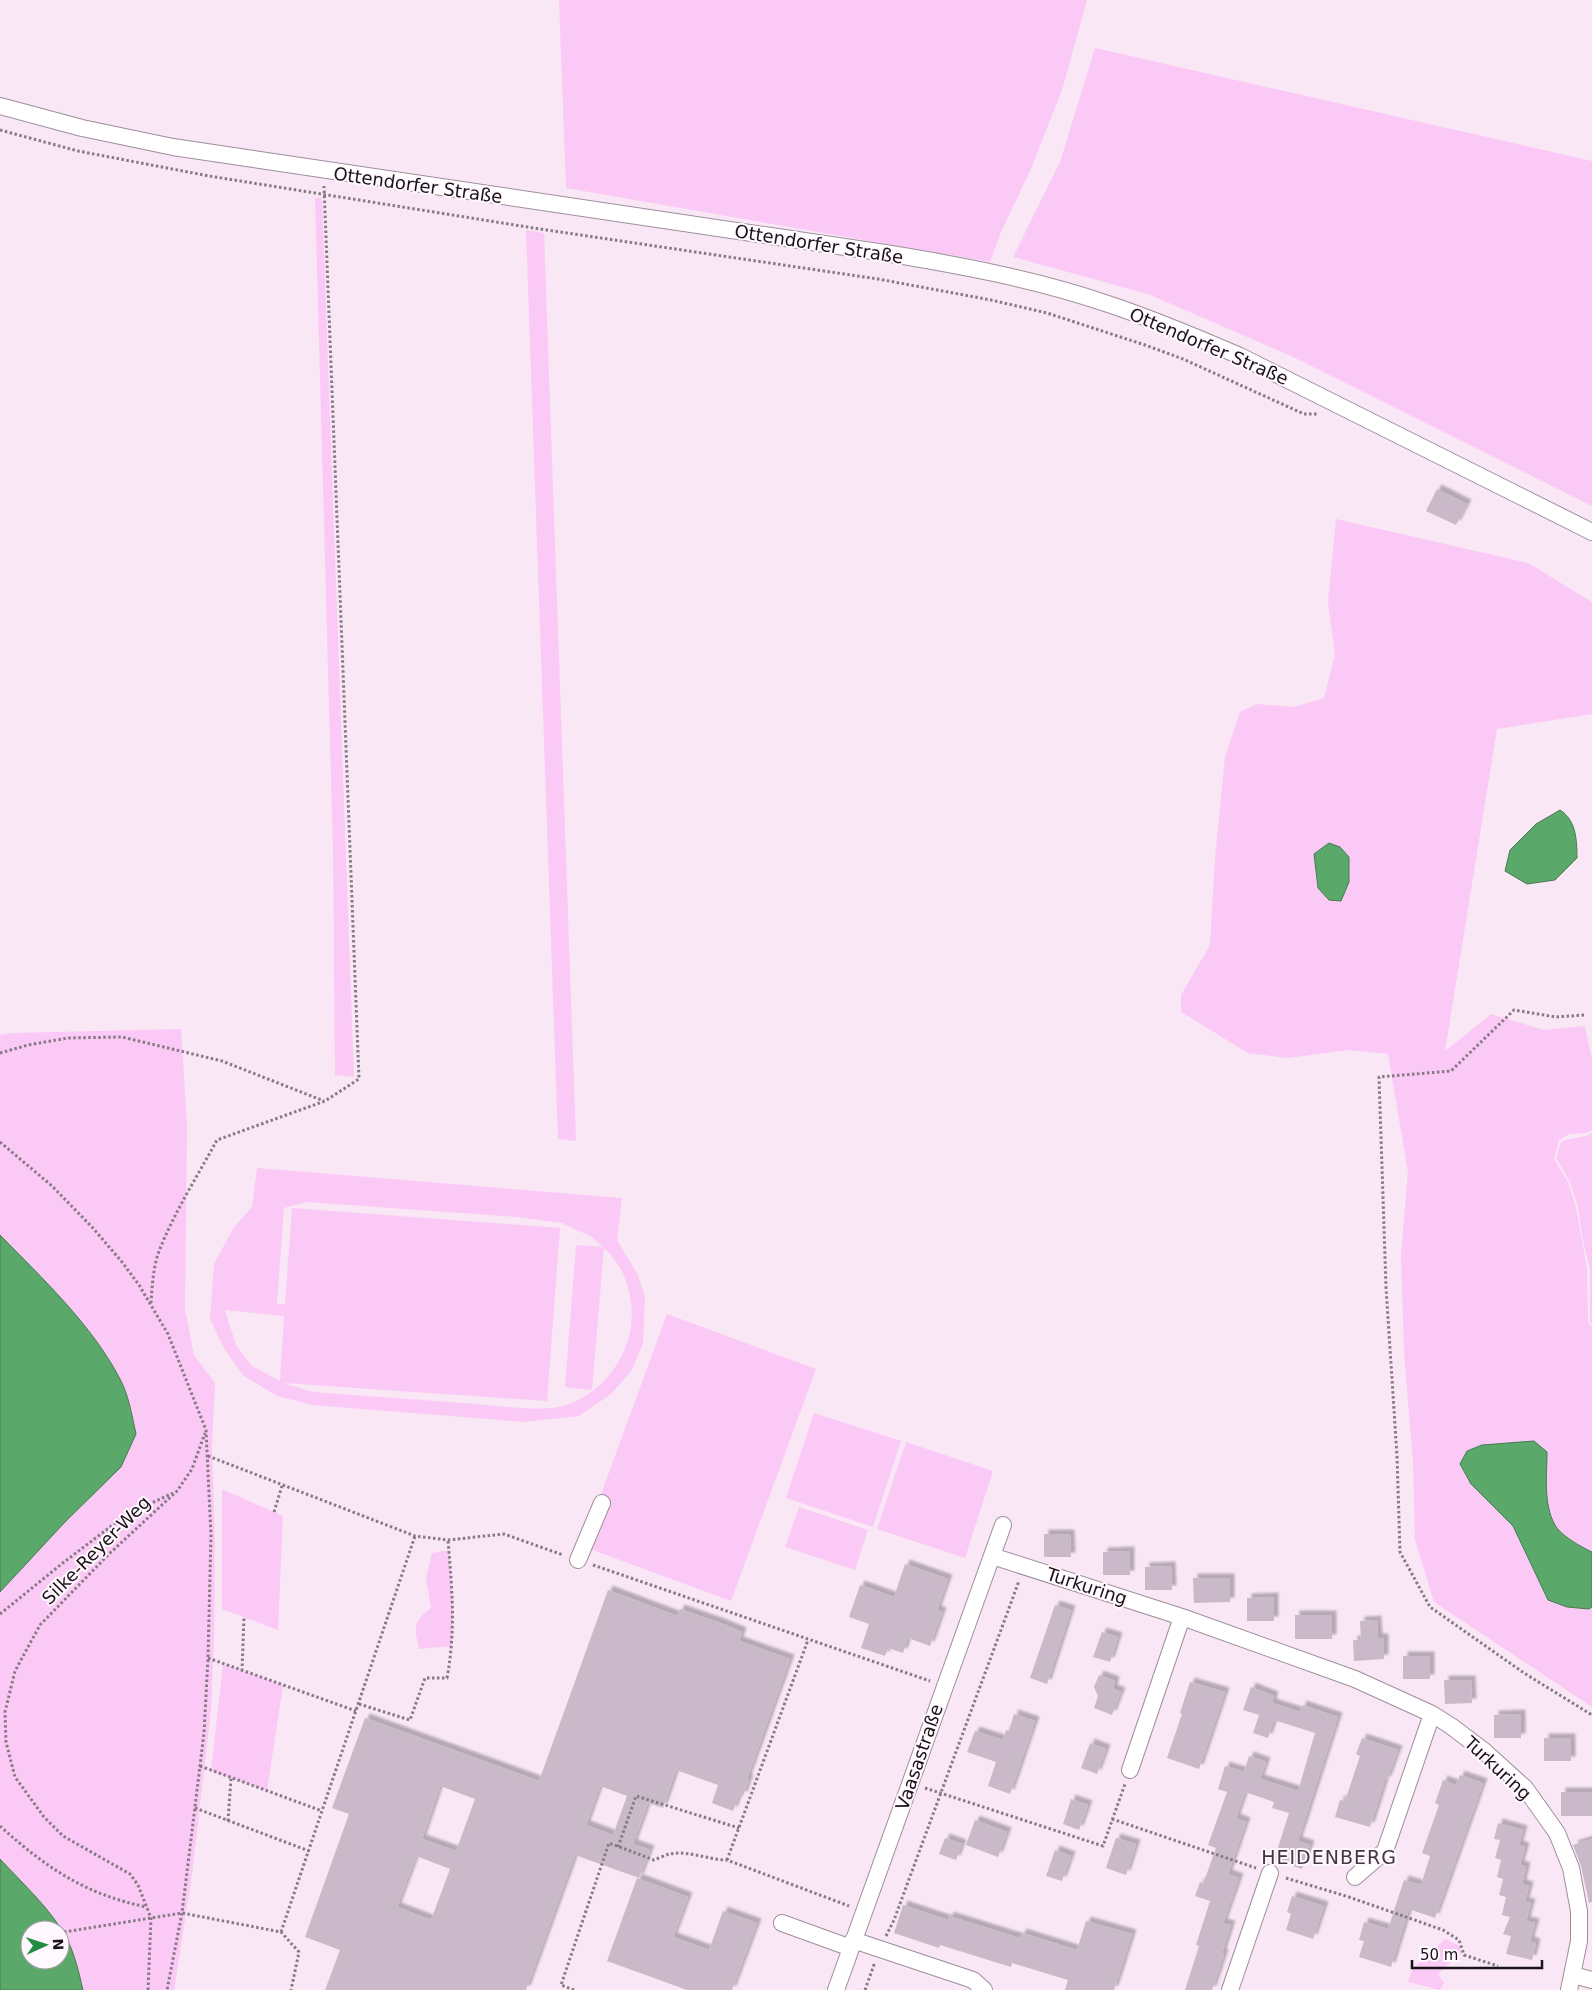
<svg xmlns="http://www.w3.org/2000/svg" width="1592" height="1990" font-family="'DejaVu Sans',sans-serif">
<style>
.green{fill:#fbc9f5;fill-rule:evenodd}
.water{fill:#5ba86b;stroke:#477b52;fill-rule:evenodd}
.building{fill:#cab9c8;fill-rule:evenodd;filter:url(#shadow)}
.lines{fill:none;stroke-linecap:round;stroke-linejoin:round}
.minor-casing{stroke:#9e8e9c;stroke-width:18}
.path{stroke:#867a84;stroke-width:3;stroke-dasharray:2.5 2.5;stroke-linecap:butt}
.minor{stroke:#fff;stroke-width:16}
.labels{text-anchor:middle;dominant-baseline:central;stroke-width:4;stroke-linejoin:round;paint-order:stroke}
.street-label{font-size:18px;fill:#191318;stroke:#fff8fe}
.neighbourhood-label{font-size:19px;letter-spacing:1px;fill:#433541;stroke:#fff8fe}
</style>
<defs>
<filter id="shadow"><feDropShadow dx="4.5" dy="-4.5" stdDeviation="1" flood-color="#0004"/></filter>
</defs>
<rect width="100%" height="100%" fill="#f9e7f6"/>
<path class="green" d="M 559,0 L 1087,0 L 1063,87 L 1031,169 L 1001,232 L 990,262 L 566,188 Z
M 1095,48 L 1592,161 L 1592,506 L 1291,356 L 1148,294 L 1013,257 L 1060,162 Z
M 315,198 L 322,198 L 354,1077 L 335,1075 L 333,849 Z
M 526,230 L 544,233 L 576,1141 L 558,1139 Z
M 1336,519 L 1528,563 L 1592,602 L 1592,714 L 1497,729 L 1445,1051 L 1491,1014 L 1544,1030 L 1585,1026 L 1592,1060 L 1592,1130 L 1586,1133 L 1570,1134 L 1559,1140 L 1554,1159 L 1568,1182 L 1576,1207 L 1587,1269 L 1588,1323 L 1592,1327 L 1592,1552 C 1581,1547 1560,1535 1555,1525 C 1543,1504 1547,1475 1547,1452 L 1471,1484 L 1513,1526 L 1548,1600 L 1589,1609 L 1592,1607 L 1592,1707 L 1434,1602 L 1415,1540 L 1413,1462 L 1404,1353 L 1401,1255 L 1408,1172 L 1388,1054 L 1348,1050 L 1287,1058 L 1248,1053 L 1181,1012 L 1181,995 L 1210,945 L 1215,858 L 1225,757 L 1240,712 L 1257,704 L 1294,707 L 1324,698 L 1335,654 L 1328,603 Z
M 181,1029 L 187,1126 L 185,1309 L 194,1355 L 215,1383 L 212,1448 L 215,1542 L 214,1640 L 211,1710 L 192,1875 L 174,1990 L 0,1990 L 0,1035 L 13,1033 ZM 30,1930 L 60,1930 L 60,1960 L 30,1960 Z
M 1592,1133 L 1592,1324 L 1590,1323 L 1590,1269 L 1583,1241 L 1578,1207 L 1570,1182 L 1556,1158 L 1561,1142 C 1571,1137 1582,1139 1592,1133 Z
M 257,1168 L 622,1198 L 617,1240 L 638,1275 L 645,1297 L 643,1344 L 631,1371 L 611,1394 L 579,1416 L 524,1422 L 313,1405 L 277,1396 L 244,1376 L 225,1350 L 210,1319 L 214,1264 L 234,1227 L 252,1207 ZM 307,1202 L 517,1217 L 562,1223 L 592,1237 L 603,1247 L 576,1245 L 565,1387 L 592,1390 L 604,1248 C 625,1266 635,1299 631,1327 C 625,1363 599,1396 563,1406 C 539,1412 501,1406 476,1404 C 422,1400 367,1396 313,1392 L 283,1383 L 547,1401 L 560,1228 L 292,1208 L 285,1304 L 277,1304 L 284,1208 ZM 225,1310 L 284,1316 L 280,1381 L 252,1366 L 236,1345 Z
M 667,1314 L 816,1369 L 731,1601 L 582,1546 Z
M 814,1413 L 901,1441 L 873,1527 L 786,1498 Z
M 906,1442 L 993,1471 L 965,1558 L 877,1529 Z
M 222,1489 L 283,1516 L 278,1630 L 222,1609 Z
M 799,1507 L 868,1530 L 855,1570 L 785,1547 Z
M 449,1550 L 453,1606 L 452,1646 L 419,1649 C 414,1628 413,1622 431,1608 L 426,1578 L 432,1553 Z
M 223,1664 L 283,1685 L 267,1791 L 211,1771 Z
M 1445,1939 L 1460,1946 L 1461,1953 L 1438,1974 L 1444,1983 L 1440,1990 L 1408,1982 L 1412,1970 Z"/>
<path class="water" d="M 1560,810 C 1576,820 1577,840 1577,858 L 1555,880 L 1527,884 L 1505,871 L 1510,850 L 1536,824 Z
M 1329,843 L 1340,847 L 1349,857 L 1349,882 L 1341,901 L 1329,900 L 1318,888 L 1314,854 Z
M 0,1235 C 42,1278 92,1325 120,1379 C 129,1396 132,1416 136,1434 L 121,1467 L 65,1522 L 0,1592 Z
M 1534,1441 L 1547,1452 C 1547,1475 1543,1504 1555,1525 C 1560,1535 1581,1547 1592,1552 L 1592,1607 L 1589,1609 L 1567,1607 L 1548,1600 L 1513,1526 L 1471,1484 L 1460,1464 L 1467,1451 L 1482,1445 Z
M 0,1859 C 22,1883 52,1910 67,1939 C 75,1955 79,1973 83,1990 L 0,1990 ZM 30,1930 L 60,1930 L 60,1960 L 30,1960 Z"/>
<path class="building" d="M 1437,489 L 1467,504 L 1456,525 L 1426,511 Z
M 1044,1534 L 1070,1534 L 1071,1557 L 1044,1557 Z
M 1130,1551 L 1130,1575 L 1103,1575 L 1103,1552 Z
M 905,1564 L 948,1579 L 937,1610 L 942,1612 L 930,1646 L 908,1638 L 903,1653 L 888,1648 L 885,1656 L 861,1648 L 869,1624 L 849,1617 L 860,1585 L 894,1597 Z
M 1171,1566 L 1172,1590 L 1145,1590 L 1145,1567 Z
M 1193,1578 L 1230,1578 L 1230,1602 L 1194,1603 Z
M 608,1590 L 677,1616 L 680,1609 L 723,1624 L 742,1632 L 739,1641 L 790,1659 L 747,1779 L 749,1779 L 743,1796 L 739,1795 L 733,1811 L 712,1803 L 718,1785 L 676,1770 L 663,1808 L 648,1803 L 633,1844 L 650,1850 L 639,1878 L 575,1855 L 526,1990 L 325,1990 L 340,1950 L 305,1937 L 349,1814 L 332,1808 L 365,1718 L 539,1781 ZM 440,1786 L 475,1799 L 456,1851 L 422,1839 ZM 600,1786 L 627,1796 L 613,1835 L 586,1825 ZM 416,1856 L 450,1869 L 431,1920 L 397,1907 Z
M 1274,1597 L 1274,1621 L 1247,1621 L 1247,1598 Z
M 1055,1605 L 1071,1610 L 1047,1684 L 1030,1678 Z
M 1295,1615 L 1332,1615 L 1332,1639 L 1295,1639 Z
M 1377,1620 L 1378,1638 L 1384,1638 L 1384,1659 L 1354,1661 L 1353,1640 L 1361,1640 L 1360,1621 Z
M 1102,1632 L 1118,1637 L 1110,1662 L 1093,1657 Z
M 1403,1656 L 1430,1656 L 1430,1679 L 1403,1679 Z
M 1099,1675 L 1115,1681 L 1113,1689 L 1121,1692 L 1112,1715 L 1094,1708 L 1098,1696 L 1094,1687 Z
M 1444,1680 L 1471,1680 L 1472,1703 L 1445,1704 Z
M 1190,1682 L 1225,1692 L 1199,1769 L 1167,1758 L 1182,1714 L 1180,1713 Z
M 1251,1687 L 1274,1696 L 1272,1703 L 1300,1712 L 1302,1705 L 1338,1717 L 1298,1841 L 1310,1845 L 1302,1869 L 1274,1860 L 1289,1813 L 1272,1808 L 1274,1802 L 1245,1792 L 1236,1818 L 1246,1822 L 1228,1874 L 1239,1878 L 1223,1923 L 1231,1925 L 1222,1953 L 1224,1954 L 1212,1990 L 1185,1990 L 1199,1946 L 1196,1945 L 1210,1901 L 1195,1896 L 1200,1882 L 1203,1884 L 1216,1848 L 1208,1845 L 1227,1792 L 1218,1789 L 1225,1766 L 1244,1772 L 1249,1756 L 1266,1762 L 1260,1779 L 1298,1791 L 1315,1733 L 1274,1720 L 1268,1738 L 1253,1733 L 1259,1715 L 1243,1710 Z
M 1014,1714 L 1035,1721 L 1010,1794 L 988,1786 L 996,1762 L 967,1752 L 975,1731 L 1003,1740 L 1006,1730 L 1009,1731 Z
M 1521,1714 L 1521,1738 L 1494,1738 L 1494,1715 Z
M 1362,1738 L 1398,1750 L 1387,1780 L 1385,1780 L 1370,1827 L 1335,1817 L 1340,1800 L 1345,1801 L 1360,1756 L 1356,1754 Z
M 1544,1738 L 1571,1738 L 1571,1761 L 1544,1761 Z
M 1090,1743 L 1106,1749 L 1097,1774 L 1081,1768 Z
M 1460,1775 L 1483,1783 L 1435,1918 L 1409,1909 L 1391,1967 L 1359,1957 L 1364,1941 L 1359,1940 L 1364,1922 L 1388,1929 L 1404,1880 L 1421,1885 L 1430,1856 L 1422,1853 L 1439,1805 L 1435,1803 L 1443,1780 L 1456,1785 Z
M 1561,1792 L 1592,1792 L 1592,1816 L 1561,1816 Z
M 1071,1799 L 1088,1805 L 1079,1830 L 1063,1824 Z
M 975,1820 L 1007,1832 L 998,1857 L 966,1845 Z
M 1498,1823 L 1523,1830 L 1519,1845 L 1525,1847 L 1520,1865 L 1526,1867 L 1522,1884 L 1529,1886 L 1525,1902 L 1531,1903 L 1526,1921 L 1535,1923 L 1530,1941 L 1536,1943 L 1532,1960 L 1506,1954 L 1511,1936 L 1503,1934 L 1510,1917 L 1502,1915 L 1506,1897 L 1499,1895 L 1503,1879 L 1497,1877 L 1501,1860 L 1495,1858 L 1500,1840 L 1494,1839 Z
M 945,1838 L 962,1844 L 956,1860 L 939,1854 Z
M 1116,1838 L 1136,1844 L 1126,1875 L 1106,1868 Z
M 1592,1839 L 1592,1902 L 1589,1903 L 1581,1866 L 1573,1845 Z
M 1055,1850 L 1071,1856 L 1062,1881 L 1046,1876 Z
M 637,1878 L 688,1897 L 673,1937 L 709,1950 L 723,1911 L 757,1923 L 732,1990 L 687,1990 L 607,1961 Z
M 1292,1896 L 1324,1906 L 1313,1939 L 1286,1930 L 1291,1914 L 1287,1912 Z
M 903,1905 L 948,1920 L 949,1916 L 1020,1938 L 1022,1933 L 1077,1950 L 1086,1921 L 1132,1934 L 1114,1990 L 1065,1990 L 1068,1980 L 1012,1963 L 1011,1967 L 940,1945 L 939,1948 L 894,1933 Z"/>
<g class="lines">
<g class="minor-casing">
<path id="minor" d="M 0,106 L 82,128 L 173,147 L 885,253 C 959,265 1034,279 1105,303 C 1151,318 1196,337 1240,356 L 1592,532
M 992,1556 L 1182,1617 L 1355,1679 L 1432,1714 L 1451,1726 L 1484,1751 L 1525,1788 L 1557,1833 L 1571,1868 L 1579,1911 L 1579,1941 L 1569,1990
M 578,1560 L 602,1503
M 1130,1770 L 1182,1617
M 1355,1877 L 1385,1851 L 1432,1714
M 782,1923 L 851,1948
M 853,1940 L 973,1980 L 984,1990
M 1573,1975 L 1592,1980
M 836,1990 L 1003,1525
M 1230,1990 L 1270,1873"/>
</g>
<path class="path" d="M 0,130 L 78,151 L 209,176 L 540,229 L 878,279 L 991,300 L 1047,313 L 1145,345 L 1183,359 L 1304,414 L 1318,414
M 1584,1015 L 1556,1017 L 1514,1010 L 1451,1071 L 1379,1077 L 1386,1287 L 1397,1456 L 1400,1552 L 1430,1607 L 1524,1673 L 1592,1715
M 0,1053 L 28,1045 L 68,1038 L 122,1037 L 222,1061 L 324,1101
M 0,1142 L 52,1186 L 92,1227 L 122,1262 L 139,1285 L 168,1334 L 206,1430 L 211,1535 L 208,1658 L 204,1733 L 182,1913 L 167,1990
M 151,1303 C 152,1287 153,1270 158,1254 C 173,1214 197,1177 217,1140 L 325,1101 L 359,1079 L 324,186
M 208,1456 L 415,1536 L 448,1540 L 504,1534 L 563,1555
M 274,1512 L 282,1486
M 593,1565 L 930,1681
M 0,1614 L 64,1562 L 126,1515 L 173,1493
M 208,1658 L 356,1711
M 242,1671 L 244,1617
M 359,1704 L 410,1720 L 425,1678 L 447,1678 C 456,1629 452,1588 448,1540
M 200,1766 L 322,1811
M 925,1788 L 1103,1846 L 1125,1784
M 195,1808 L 309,1851
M 1112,1819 L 1256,1868
M 228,1821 L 231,1778
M 0,1826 C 45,1867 86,1895 147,1907
M 618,1847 L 636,1796 L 739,1828
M 727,1860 L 808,1640
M 1286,1878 L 1349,1897 L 1443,1930 L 1459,1940 L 1464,1955 L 1498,1966
M 64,1932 L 182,1913 L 281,1932 L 299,1952 L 291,1990
M 281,1932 L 415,1536
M 886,1936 L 894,1920 L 1019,1581
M 148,1990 L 151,1918 L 138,1885 L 130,1874 L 63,1836 L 44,1817 L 15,1777 L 6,1742 L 5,1712 L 15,1671 L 40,1625 L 109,1554 L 177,1491 L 192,1469 L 205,1433
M 574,1990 L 561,1985 L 609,1843 L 654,1860 C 659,1858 665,1855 670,1854 C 688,1850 709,1860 727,1860 L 849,1906
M 865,1990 L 875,1962"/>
<use href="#minor" class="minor"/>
</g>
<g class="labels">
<g class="street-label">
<text transform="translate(418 185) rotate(8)">Ottendorfer Straße</text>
<text transform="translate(819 244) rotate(9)">Ottendorfer Straße</text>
<text transform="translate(1209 346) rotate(23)">Ottendorfer Straße</text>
<text transform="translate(96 1550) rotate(-45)">Silke-Reyer-Weg</text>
<text transform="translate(1087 1586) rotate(18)">Turkuring</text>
<text transform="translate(919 1757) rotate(-71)">Vaasastraße</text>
<text transform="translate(1498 1768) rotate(43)">Turkuring</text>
</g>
<g class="neighbourhood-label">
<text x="1329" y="1857">HEIDENBERG</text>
</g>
</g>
<g transform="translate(45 1945) rotate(87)"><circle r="24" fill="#fff8fe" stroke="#a39ca2"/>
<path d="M0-4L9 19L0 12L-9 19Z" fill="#238c42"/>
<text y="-8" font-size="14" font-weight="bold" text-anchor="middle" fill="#191318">N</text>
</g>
<path d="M1412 1960v8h130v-8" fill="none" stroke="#191318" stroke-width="2.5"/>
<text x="1420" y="1960" font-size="15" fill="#191318" stroke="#fff8fe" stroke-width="4" paint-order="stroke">50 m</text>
</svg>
